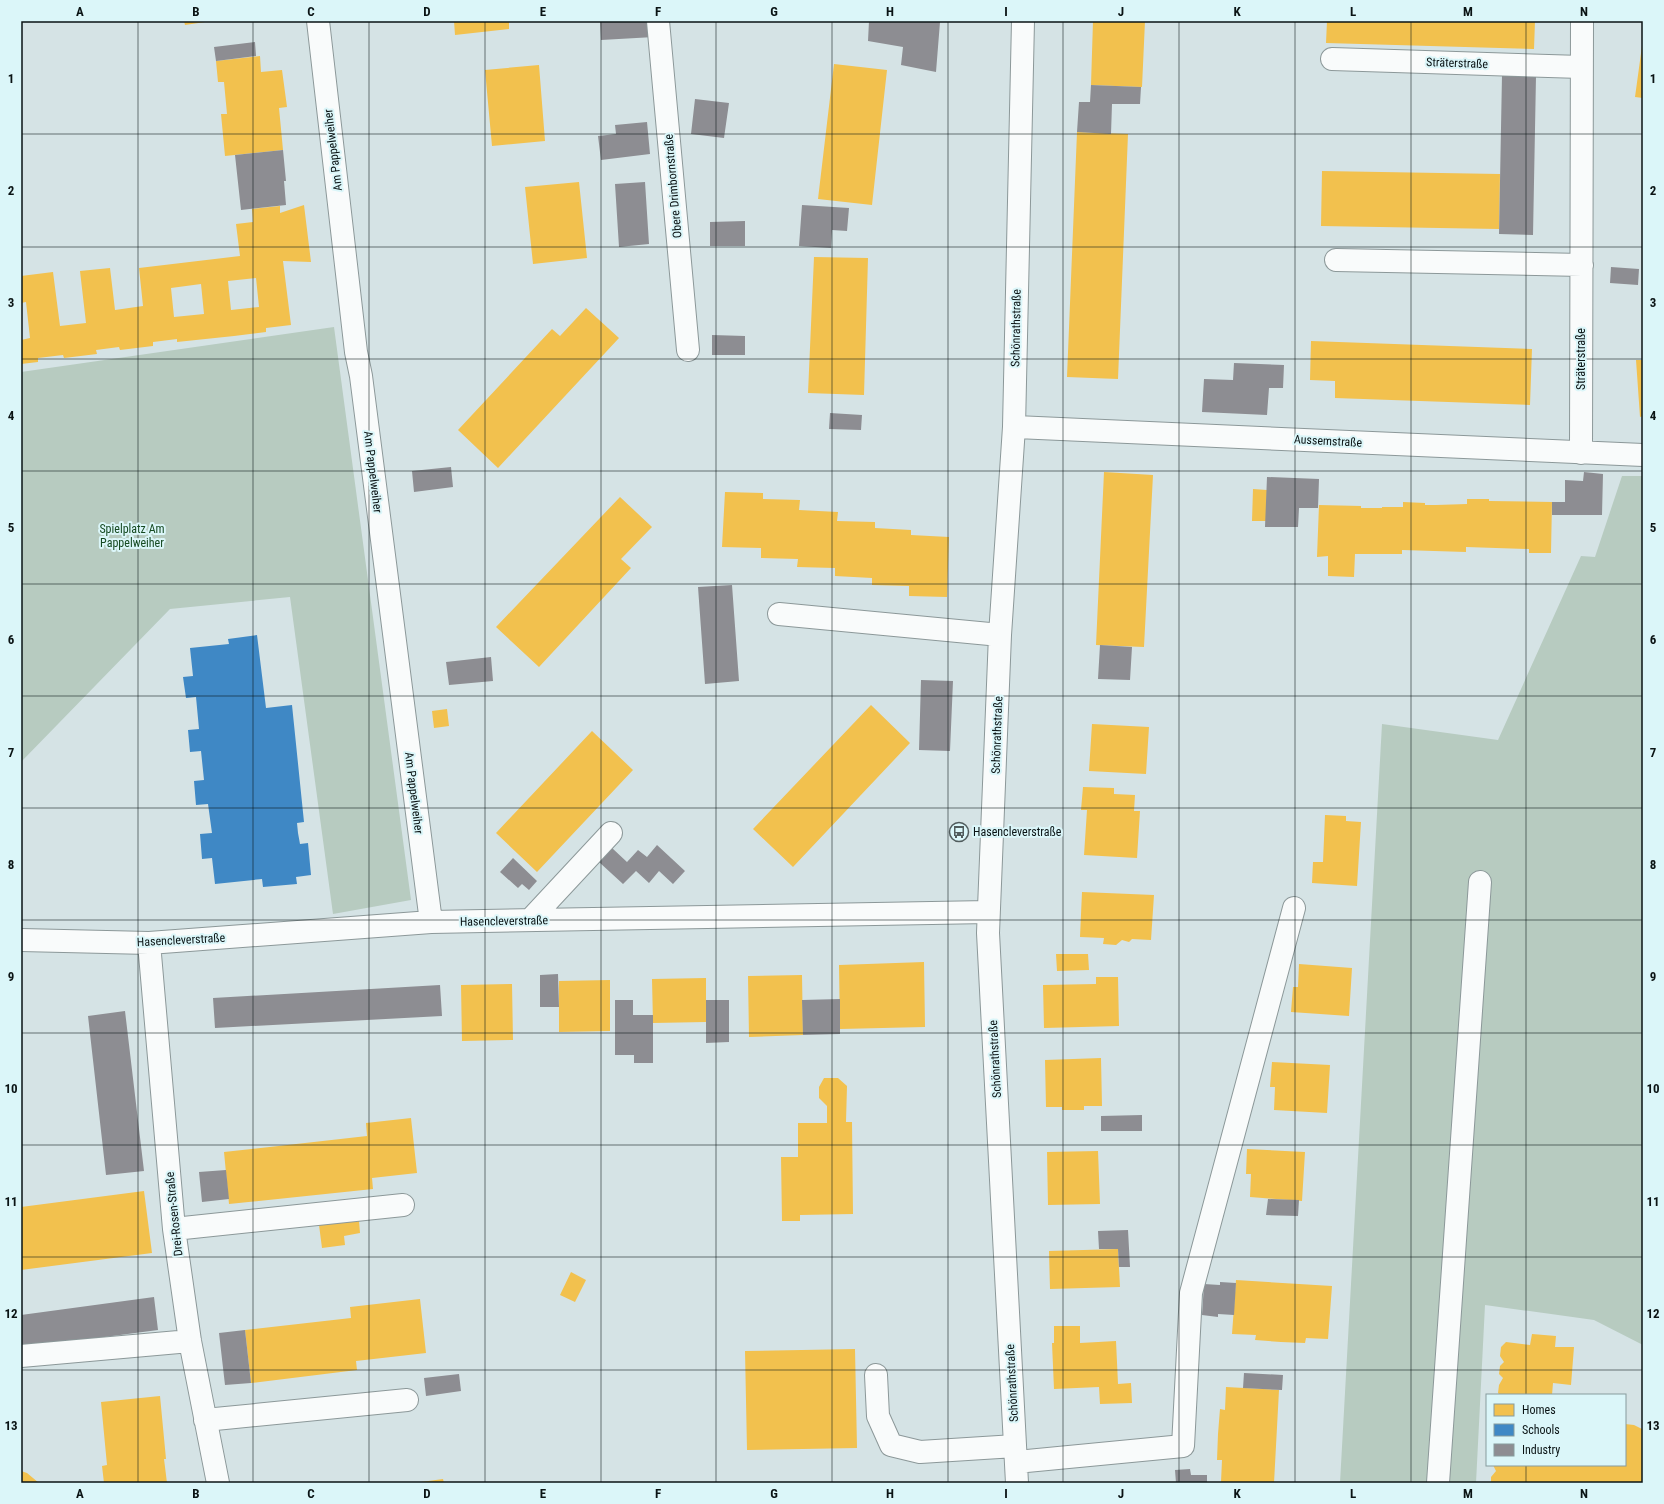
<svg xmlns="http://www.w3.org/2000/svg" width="1664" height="1504" font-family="'Roboto Condensed',sans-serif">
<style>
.green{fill:#b7cbc0}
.homes{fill:#f2c14e;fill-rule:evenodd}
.schools{fill:#3f88c5}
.industry{fill:#8d8d92}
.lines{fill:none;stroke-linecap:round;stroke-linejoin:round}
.minor-casing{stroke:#8c9899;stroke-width:24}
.minor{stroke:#f9fbfb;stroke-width:22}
.grid{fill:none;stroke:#0a1314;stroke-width:1;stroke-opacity:0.55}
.labels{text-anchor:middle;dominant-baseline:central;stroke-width:4;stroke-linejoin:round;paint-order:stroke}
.street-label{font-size:12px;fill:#0a1314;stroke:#dbf6f9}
.park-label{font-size:12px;fill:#154920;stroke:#dbf6f9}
.poi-label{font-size:12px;fill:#0a1314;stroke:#dbf6f9;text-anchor:start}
.neatline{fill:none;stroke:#0a1314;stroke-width:1.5}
.grid-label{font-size:13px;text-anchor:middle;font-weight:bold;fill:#0a1314}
</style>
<rect width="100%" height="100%" fill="#d5e3e5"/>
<path class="green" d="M 334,327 L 411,900 L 333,914 L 290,597 L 170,609 L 21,762 L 21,372 Z
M 1622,476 L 1643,476 L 1643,1345 L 1594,1320 L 1485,1305 L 1476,1483 L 1340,1483 L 1382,724 L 1498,740 L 1581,556 L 1595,557 Z"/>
<path class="homes" d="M 184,21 L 205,21 L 205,22 L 185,25 Z
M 454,21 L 509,21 L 509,29 L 455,35 Z
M 1093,21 L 1145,21 L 1142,87 L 1091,85 Z
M 1327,21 L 1535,21 L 1534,49 L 1326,43 Z
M 1642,46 L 1643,46 L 1643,98 L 1635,97 Z
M 260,56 L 261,72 L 282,70 L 287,107 L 279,108 L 283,150 L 225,156 L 221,114 L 227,114 L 224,82 L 218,82 L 216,61 Z
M 834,64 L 887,70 L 872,205 L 818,199 Z
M 539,65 L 545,141 L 492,146 L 485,70 Z
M 1077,132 L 1128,134 L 1118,379 L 1067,377 Z
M 1322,171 L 1500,174 L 1499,229 L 1321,226 Z
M 579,182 L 587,258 L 533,264 L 525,187 Z
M 304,205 L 311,262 L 283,261 L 291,325 L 266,328 L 266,332 L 234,336 L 177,342 L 177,339 L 153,342 L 153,346 L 120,350 L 119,347 L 96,350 L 97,354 L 64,358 L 63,355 L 38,358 L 38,362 L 21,364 L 21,340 L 30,338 L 26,302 L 21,303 L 21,276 L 53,272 L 60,326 L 86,323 L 80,271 L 110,268 L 115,310 L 143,306 L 139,268 L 240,256 L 236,224 L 253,222 L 252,209 L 280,206 L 280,213 ZM 256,278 L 259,307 L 231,310 L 228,281 ZM 201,284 L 204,314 L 174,317 L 171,288 Z
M 814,257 L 868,258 L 864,395 L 808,393 Z
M 586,308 L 619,338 L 498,468 L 458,430 L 552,329 L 560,336 Z
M 1311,341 L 1532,349 L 1530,405 L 1335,398 L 1335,381 L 1310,380 Z
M 1636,360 L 1643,360 L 1643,416 L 1640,417 Z
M 1104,472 L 1153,475 L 1144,647 L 1096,645 Z
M 1253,489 L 1267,490 L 1266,521 L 1252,521 Z
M 725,492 L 763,493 L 763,499 L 800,500 L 799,510 L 838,512 L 837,521 L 875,522 L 875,528 L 911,530 L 911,535 L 949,537 L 947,597 L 909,596 L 909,586 L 872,585 L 872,578 L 835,576 L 835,568 L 797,567 L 798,559 L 761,558 L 761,548 L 722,547 Z
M 620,497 L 652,527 L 621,559 L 631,568 L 539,667 L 496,627 Z
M 1467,499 L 1489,499 L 1489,501 L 1552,502 L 1551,553 L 1529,553 L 1529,549 L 1466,547 L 1466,552 L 1402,550 L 1402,554 L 1355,554 L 1354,577 L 1328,576 L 1328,556 L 1317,557 L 1319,505 L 1361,506 L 1361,508 L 1382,508 L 1382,507 L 1403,507 L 1403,502 L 1425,503 L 1425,505 L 1436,505 L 1467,504 Z
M 871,705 L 910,743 L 793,867 L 753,829 Z
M 447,709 L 449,726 L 434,728 L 432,711 Z
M 1092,724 L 1149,727 L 1146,774 L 1089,771 Z
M 592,731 L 633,770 L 537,872 L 496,833 Z
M 1083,787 L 1114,788 L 1114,794 L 1135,795 L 1134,811 L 1140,811 L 1137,858 L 1084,855 L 1087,810 L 1081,810 Z
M 1325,815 L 1346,816 L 1346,821 L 1361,822 L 1357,886 L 1312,883 L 1313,862 L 1323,862 Z
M 1082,892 L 1154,895 L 1151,940 L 1132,939 L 1129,942 L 1122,940 L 1116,945 L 1103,944 L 1104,938 L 1080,937 Z
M 1056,954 L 1088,954 L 1089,970 L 1057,971 Z
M 924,962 L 925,1027 L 840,1029 L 839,965 Z
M 1299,964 L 1352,968 L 1349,1016 L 1291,1012 L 1293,987 L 1298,987 Z
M 802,975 L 803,1035 L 749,1037 L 748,976 Z
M 1096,977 L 1118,977 L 1119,1026 L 1044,1028 L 1043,985 L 1096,984 Z
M 706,978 L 706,1022 L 653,1023 L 652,979 Z
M 610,980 L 610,1031 L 559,1032 L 559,981 Z
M 512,984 L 513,1040 L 462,1041 L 461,985 Z
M 1101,1058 L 1102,1106 L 1084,1106 L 1084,1110 L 1062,1110 L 1062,1107 L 1046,1107 L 1045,1060 Z
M 1272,1062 L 1330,1065 L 1327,1113 L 1274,1110 L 1275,1087 L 1270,1087 Z
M 824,1078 L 838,1078 L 847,1086 L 846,1122 L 852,1122 L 853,1214 L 800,1215 L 800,1221 L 782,1221 L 781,1157 L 798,1157 L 798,1123 L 827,1123 L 827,1106 L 819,1098 L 819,1087 Z
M 411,1118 L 417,1173 L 372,1178 L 373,1189 L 229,1204 L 224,1152 L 367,1136 L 366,1123 Z
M 1247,1149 L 1305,1152 L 1302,1201 L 1250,1197 L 1251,1174 L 1246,1174 Z
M 1098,1151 L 1100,1204 L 1048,1205 L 1047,1152 Z
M 144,1191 L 152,1253 L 21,1270 L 21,1207 Z
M 359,1221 L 360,1233 L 344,1236 L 345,1245 L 322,1248 L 319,1225 Z
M 1118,1249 L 1120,1287 L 1050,1289 L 1049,1251 Z
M 571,1272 L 586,1280 L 575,1302 L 560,1295 Z
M 1236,1280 L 1332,1286 L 1328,1339 L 1306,1338 L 1305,1343 L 1281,1342 L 1255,1340 L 1256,1335 L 1232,1334 Z
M 420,1299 L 426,1353 L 356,1361 L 357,1370 L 251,1383 L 245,1330 L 351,1318 L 350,1307 Z
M 1054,1326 L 1080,1326 L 1080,1343 L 1116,1341 L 1118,1384 L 1131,1383 L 1132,1403 L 1100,1404 L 1099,1387 L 1054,1389 L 1052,1343 L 1054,1343 Z
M 1532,1334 L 1556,1336 L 1555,1347 L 1574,1347 L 1571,1385 L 1553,1383 L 1552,1395 L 1500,1395 L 1498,1393 L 1499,1385 L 1503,1378 L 1499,1374 L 1500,1366 L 1504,1362 L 1500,1356 L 1501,1347 L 1506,1342 L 1530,1345 Z
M 855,1349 L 857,1448 L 747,1450 L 745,1351 Z
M 1226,1387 L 1279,1390 L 1274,1483 L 1221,1482 L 1222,1460 L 1217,1460 L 1218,1434 L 1220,1409 L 1225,1410 Z
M 160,1396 L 166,1459 L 164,1459 L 167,1483 L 104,1483 L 102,1466 L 107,1465 L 101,1402 Z
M 1625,1424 L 1634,1425 L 1642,1429 L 1643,1427 L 1643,1483 L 1491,1483 L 1491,1477 L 1496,1471 L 1493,1465 L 1625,1465 Z
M 21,1471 L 27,1473 L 39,1483 L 21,1483 Z
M 443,1479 L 444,1483 L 421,1483 L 421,1482 Z"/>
<path class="schools" d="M 257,635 L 266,708 L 292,705 L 304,822 L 297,823 L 298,833 L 300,844 L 308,843 L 311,875 L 296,877 L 297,884 L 263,887 L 262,879 L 215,884 L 212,858 L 202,859 L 200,834 L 212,833 L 208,804 L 196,805 L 194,781 L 204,780 L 201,751 L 190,752 L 188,730 L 199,729 L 196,697 L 186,698 L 183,677 L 193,676 L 190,648 L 229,644 L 228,639 Z"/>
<path class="industry" d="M 600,21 L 654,21 L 654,37 L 601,40 Z
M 869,21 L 940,22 L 936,72 L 901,65 L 903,47 L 868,41 Z
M 255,42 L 256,56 L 216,61 L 214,47 Z
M 1502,75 L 1536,76 L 1533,235 L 1499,234 Z
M 1091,85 L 1141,87 L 1140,104 L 1112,104 L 1111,134 L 1077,132 L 1079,102 L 1090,102 Z
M 695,99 L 729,103 L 724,138 L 691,134 Z
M 647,122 L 650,154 L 601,160 L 598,136 L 616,134 L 615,125 Z
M 283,150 L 286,181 L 284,181 L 286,205 L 241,210 L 235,155 Z
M 645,182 L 649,244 L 619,247 L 615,184 Z
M 802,205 L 849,208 L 847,231 L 832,230 L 831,248 L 799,246 Z
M 745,221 L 745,246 L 710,246 L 710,222 Z
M 1611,267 L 1639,269 L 1638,285 L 1610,283 Z
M 712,335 L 745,336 L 745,355 L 712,355 Z
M 1234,363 L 1284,365 L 1283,388 L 1269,388 L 1267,415 L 1202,412 L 1204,379 L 1233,380 Z
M 830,413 L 862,415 L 861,430 L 829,429 Z
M 451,467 L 453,487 L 414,492 L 412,471 Z
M 1584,472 L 1603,474 L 1602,515 L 1552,515 L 1552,502 L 1565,502 L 1565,480 L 1583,481 Z
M 1267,477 L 1319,479 L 1318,508 L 1299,508 L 1298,527 L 1265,527 Z
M 732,585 L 739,681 L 705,684 L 698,587 Z
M 1100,645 L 1132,647 L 1130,680 L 1098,679 Z
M 491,657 L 493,681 L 449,685 L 446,662 Z
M 921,680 L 953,681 L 950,751 L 919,750 Z
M 657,845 L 685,871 L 673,884 L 659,871 L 649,883 L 636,871 L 623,884 L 599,862 L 612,848 L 627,862 L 638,850 L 647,857 Z
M 513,858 L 537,881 L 529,890 L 522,884 L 518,888 L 500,872 Z
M 558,974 L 559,1007 L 540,1007 L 540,975 Z
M 440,985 L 442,1016 L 215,1028 L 213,998 Z
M 840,999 L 840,1034 L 803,1035 L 802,1000 Z
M 615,1000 L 633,1000 L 633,1015 L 653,1015 L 653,1063 L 634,1063 L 634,1055 L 615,1055 Z
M 706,1000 L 729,1000 L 729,1042 L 706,1043 Z
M 125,1011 L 144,1171 L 106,1175 L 88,1016 Z
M 1142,1115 L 1142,1131 L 1101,1131 L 1101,1116 Z
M 226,1170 L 229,1199 L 202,1202 L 199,1172 Z
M 1268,1199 L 1299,1200 L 1298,1216 L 1266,1215 Z
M 1128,1230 L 1130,1267 L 1119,1267 L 1118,1249 L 1099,1249 L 1098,1231 Z
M 1220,1282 L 1236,1283 L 1234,1315 L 1218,1314 L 1218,1317 L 1202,1315 L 1204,1284 L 1220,1285 Z
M 154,1297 L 158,1330 L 21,1348 L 21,1315 Z
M 245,1330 L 251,1383 L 225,1385 L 219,1333 Z
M 1244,1373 L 1283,1375 L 1282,1390 L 1243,1388 Z
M 459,1374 L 461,1391 L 426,1396 L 424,1378 Z
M 1190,1469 L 1191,1475 L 1207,1475 L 1207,1483 L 1176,1483 L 1175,1470 Z"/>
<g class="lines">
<g class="minor-casing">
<path id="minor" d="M 318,21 L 356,352 L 361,376 L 431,922
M 658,21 L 688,350
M 1332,59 L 1581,67
M 1336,260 L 1582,265
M 1014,427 L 1643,455
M 1581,453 L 1582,21
M 779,614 L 1000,635
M 530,920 L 611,833
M 21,940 L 149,943 L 431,922 L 988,912
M 149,943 L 174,1229 L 190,1341 L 218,1483
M 174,1229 L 403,1205
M 21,1356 L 190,1341
M 876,1375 L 878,1416 L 891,1445 L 920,1452 L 1015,1446
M 205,1420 L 407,1400
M 1016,1462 L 1183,1446 L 1191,1293 L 1294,908
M 1017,1483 L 988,933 L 1000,635 L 1014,427 L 1023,21
M 1438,1483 L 1480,882"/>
</g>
<use href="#minor" class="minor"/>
</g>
<path class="grid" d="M 138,21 L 138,1483M 253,21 L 253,1483M 369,21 L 369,1483M 485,21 L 485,1483M 601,21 L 601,1483M 716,21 L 716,1483M 832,21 L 832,1483M 948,21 L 948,1483M 1063,21 L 1063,1483M 1179,21 L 1179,1483M 1295,21 L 1295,1483M 1411,21 L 1411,1483M 1526,21 L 1526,1395M 21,134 L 1643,134M 21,247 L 1643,247M 21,359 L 1643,359M 21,471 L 1643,471M 21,584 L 1643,584M 21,696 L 1643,696M 21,808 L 1643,808M 21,920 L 1643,920M 21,1033 L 1643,1033M 21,1145 L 1643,1145M 21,1257 L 1643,1257M 21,1370 L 1643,1370M 1526,1465 L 1526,1483"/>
<defs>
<g id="bus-ring" transform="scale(1)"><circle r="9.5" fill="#dbf6f9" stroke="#515c5d" stroke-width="1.5"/><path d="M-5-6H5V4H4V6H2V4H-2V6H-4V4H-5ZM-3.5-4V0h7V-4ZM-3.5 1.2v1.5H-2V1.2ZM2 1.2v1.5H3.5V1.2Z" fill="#515c5d"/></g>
</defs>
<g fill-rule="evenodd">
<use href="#bus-ring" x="959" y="832"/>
</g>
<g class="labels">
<g class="street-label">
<text transform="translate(1457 63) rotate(2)">Sträterstraße</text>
<text transform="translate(333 150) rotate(-97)">Am Pappelweiher</text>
<text transform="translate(673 186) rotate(-95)">Obere Drimbornstraße</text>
<text transform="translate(1016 328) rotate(-89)">Schönrathstraße</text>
<text transform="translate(1581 359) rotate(-90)">Sträterstraße</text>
<text transform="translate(1328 441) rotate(3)">Aussemstraße</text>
<text transform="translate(373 472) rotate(83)">Am Pappelweiher</text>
<text transform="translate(997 735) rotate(-88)">Schönrathstraße</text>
<text transform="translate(414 793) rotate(83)">Am Pappelweiher</text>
<text transform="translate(504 921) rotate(-1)">Hasencleverstraße</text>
<text transform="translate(181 940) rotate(-3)">Hasencleverstraße</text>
<text transform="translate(995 1059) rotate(-93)">Schönrathstraße</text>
<text transform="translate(174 1214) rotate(-96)">Drei-Rosen-Straße</text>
<text transform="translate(1012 1383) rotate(-93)">Schönrathstraße</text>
</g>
<g class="park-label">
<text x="132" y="529">Spielplatz Am<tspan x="132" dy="14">Pappelweiher</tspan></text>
</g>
<g class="poi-label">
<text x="973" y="832">Hasencleverstraße</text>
</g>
</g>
<rect width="1664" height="1504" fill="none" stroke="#dbf6f9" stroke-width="44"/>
<rect x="1486" y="1394" width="140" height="72" fill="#dbf6f9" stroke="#879b9d"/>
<rect x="1494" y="1404" width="20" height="12" fill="#f2c14e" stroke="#879b9d"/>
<text x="1522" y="1414" font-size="12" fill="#0a1314">Homes</text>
<rect x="1494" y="1424" width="20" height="12" fill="#3f88c5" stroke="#879b9d"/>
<text x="1522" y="1434" font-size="12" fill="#0a1314">Schools</text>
<rect x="1494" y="1444" width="20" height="12" fill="#8d8d92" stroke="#879b9d"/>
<text x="1522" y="1454" font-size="12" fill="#0a1314">Industry</text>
<rect x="22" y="22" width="1620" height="1460" class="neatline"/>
<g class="grid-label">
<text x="80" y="16">A</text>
<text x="196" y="16">B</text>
<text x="311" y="16">C</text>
<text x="427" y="16">D</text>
<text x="543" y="16">E</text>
<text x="658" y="16">F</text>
<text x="774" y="16">G</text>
<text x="890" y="16">H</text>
<text x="1006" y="16">I</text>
<text x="1121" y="16">J</text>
<text x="1237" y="16">K</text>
<text x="1353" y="16">L</text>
<text x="1468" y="16">M</text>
<text x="1584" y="16">N</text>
<text x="11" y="83">1</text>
<text x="1653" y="83">1</text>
<text x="11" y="195">2</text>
<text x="1653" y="195">2</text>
<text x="11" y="307">3</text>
<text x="1653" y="307">3</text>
<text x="11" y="420">4</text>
<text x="1653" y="420">4</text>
<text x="11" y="532">5</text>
<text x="1653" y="532">5</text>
<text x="11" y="644">6</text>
<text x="1653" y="644">6</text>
<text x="11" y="757">7</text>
<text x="1653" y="757">7</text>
<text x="11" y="869">8</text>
<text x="1653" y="869">8</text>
<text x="11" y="981">9</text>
<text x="1653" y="981">9</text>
<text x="11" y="1093">10</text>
<text x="1653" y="1093">10</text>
<text x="11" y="1206">11</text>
<text x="1653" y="1206">11</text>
<text x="11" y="1318">12</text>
<text x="1653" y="1318">12</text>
<text x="11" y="1430">13</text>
<text x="1653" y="1430">13</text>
<text x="80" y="1498">A</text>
<text x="196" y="1498">B</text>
<text x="311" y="1498">C</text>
<text x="427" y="1498">D</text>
<text x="543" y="1498">E</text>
<text x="658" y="1498">F</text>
<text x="774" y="1498">G</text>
<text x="890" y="1498">H</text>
<text x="1006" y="1498">I</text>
<text x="1121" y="1498">J</text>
<text x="1237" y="1498">K</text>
<text x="1353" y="1498">L</text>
<text x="1468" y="1498">M</text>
<text x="1584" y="1498">N</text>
</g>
</svg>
